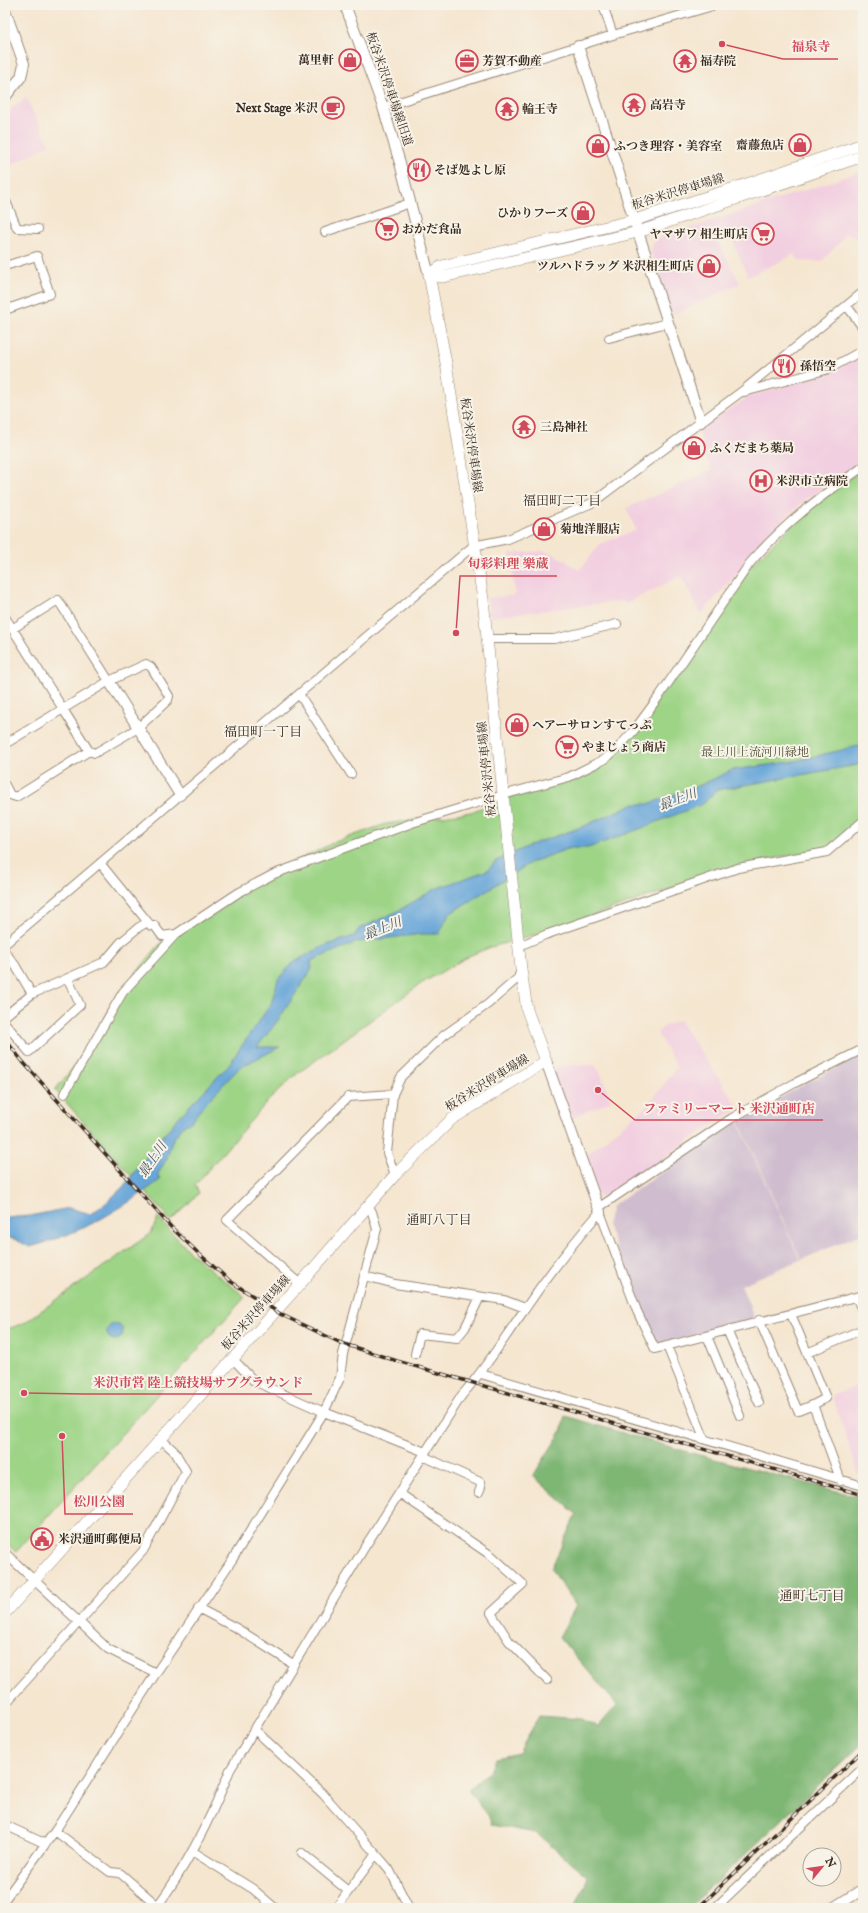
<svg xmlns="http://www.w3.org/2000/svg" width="868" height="1913" font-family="'IM FELL English','Noto Serif JP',serif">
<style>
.built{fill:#f2cfe0}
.industrial{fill:#cfbdcf}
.green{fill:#9dd486;stroke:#6c7f52}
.forest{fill:#7eb673;stroke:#5c7048}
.water{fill:#66a5d8;stroke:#50687b}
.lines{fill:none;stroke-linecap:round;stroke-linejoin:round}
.minor-casing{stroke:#988877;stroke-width:10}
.tertiary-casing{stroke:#988877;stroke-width:12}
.secondary-casing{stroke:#988877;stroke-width:12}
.minor{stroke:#fff;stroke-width:8}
.tertiary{stroke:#fff;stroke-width:10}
.secondary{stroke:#fff;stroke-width:11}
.rail-casing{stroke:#3b2a1e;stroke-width:3.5}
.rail{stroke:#f7f3e8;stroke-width:2;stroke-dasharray:6;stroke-linecap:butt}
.labels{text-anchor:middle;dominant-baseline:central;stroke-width:4;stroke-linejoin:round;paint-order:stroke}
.poi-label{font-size:12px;font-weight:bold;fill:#3b2a1e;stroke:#f7f3e8;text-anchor:start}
.street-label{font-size:12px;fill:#3b2a1e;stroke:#f7f3e8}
.park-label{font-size:12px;fill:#545438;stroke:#f7f3e8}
.neighbourhood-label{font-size:13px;fill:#3b2a1e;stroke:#f7f3e8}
.water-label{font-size:13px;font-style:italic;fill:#4a555f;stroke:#f7f3e8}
.leader{fill:none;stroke:#d1495b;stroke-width:1.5}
.callout-dot{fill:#d1495b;stroke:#f7f3e8;stroke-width:1.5}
.callout-label{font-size:13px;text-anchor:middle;font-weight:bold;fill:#d1495b;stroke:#f7f3e8;stroke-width:4;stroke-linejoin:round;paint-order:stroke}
</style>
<rect width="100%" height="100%" fill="#f7f3e8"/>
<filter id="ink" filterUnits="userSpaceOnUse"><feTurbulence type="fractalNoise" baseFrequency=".025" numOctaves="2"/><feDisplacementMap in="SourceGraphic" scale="8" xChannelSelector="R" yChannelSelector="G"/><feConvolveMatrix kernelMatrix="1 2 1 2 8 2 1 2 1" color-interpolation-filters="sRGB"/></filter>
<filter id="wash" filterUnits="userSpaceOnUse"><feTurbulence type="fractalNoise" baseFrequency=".012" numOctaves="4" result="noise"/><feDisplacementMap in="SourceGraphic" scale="16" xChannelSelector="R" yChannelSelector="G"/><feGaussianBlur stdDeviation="0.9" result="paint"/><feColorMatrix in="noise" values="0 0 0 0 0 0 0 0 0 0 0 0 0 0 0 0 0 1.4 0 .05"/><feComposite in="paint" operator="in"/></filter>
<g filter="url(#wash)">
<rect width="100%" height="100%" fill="#f5e6d0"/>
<path class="built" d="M 26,98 L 49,145 L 13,164 L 5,165 L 5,113 Z
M 863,171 L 863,243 L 845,232 L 841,241 L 821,262 L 799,261 L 795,254 L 748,277 L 731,237 L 702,247 L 718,242 L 740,283 L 673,315 L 650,250 L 657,239 Z
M 863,354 L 863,460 L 803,502 L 783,520 L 761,541 L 735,576 L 701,614 L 681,576 L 625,604 L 622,601 L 489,617 L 487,598 L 515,595 L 510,554 L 542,551 L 552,553 L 580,570 L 600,544 L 636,530 L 626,508 L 711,471 L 698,430 L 750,396 L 834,372 Z
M 679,1020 L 739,1108 L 691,1139 L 606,1199 L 597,1195 L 584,1157 L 649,1104 L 677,1067 L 657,1033 L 666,1025 Z
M 594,1065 L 600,1072 L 611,1101 L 570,1118 L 553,1071 L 556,1066 Z
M 863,1383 L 863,1481 L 861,1481 L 832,1396 Z"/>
<path class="industrial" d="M 863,1054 L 863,1233 L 801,1260 L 739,1122 L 797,1088 Z
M 738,1122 L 800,1260 L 741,1285 L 755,1320 L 655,1345 L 607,1225 L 612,1206 Z"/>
<path class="green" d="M 863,469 L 863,817 L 826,848 L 738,866 L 544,932 L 491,947 L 471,955 L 422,983 L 294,1076 L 268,1101 L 195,1185 L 199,1193 L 171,1221 L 55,1090 L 84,1054 L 121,991 L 160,944 L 237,890 L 335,842 L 386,824 L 471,812 L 513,795 L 570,780 L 607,763 L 636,730 L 751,565 L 816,502 Z
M 158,1218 L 193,1255 L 245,1297 L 16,1552 L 5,1542 L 5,1330 L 24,1323 L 151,1233 Z"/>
<path class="forest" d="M 565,1416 L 688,1452 L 863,1498 L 863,1743 L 689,1908 L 575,1908 L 588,1877 L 536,1833 L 492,1825 L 488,1815 L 468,1790 L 490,1771 L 496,1758 L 519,1753 L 539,1716 L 582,1719 L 598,1727 L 617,1705 L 559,1637 L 576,1606 L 551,1569 L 576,1514 L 533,1476 L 561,1432 Z"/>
<path class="water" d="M 863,745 L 863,762 L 857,765 L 717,790 L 703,804 L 634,831 L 588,848 L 570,848 L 530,863 L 449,914 L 439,934 L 422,934 L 357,942 L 311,961 L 312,969 L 276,1023 L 257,1047 L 280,1047 L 240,1067 L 201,1108 L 191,1122 L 183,1126 L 172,1141 L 167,1158 L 158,1174 L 160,1180 C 117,1212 82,1233 30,1247 L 12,1238 L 5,1239 L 5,1218 L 30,1216 L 69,1208 L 91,1214 L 106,1203 L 123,1187 L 175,1121 L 227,1067 L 271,1004 L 278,979 L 295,961 L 324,946 L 354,936 L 359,929 L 396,912 L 435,889 L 488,870 L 496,861 L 533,844 L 582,827 L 633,804 L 648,804 L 703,784 L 732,770 L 790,762 Z
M107 1332a8 8 0 1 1 16 0a8 8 0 1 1-16 0Z"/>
</g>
<g filter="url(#ink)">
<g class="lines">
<g class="minor-casing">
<path id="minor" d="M 603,5 L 613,35
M 383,107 L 613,35 L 716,5
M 5,199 L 17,228 L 38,229
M 325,232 L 410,203
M 5,266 L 37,256 L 50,294 L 5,310
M 847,306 L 863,328
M 609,338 L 667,323
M 744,392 L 829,369 L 863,350
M 5,617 L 63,709 L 109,681 L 146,664 L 151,667 L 169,696 L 168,700 L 138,728 L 95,753 L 89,751 L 63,709 L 5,744
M 12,629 L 58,600 L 109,681
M 487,639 L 554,639 L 617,624
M 299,694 L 351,774
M 5,785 L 10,795 L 16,797 L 89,751
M 100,863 L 151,926 L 154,925 L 162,936 L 176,934
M 5,944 L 473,546 L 508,539 L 592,503 L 741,392 L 863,292
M 519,946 L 545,935 L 738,868 L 827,852 L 863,821
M 5,952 L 15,965 L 32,994 L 5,1016
M 32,994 L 104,962 L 121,942 L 139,927 L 148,922
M 5,1023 L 29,1052 L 80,1005 L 68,979
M 64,1094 L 123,992 L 176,934 L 238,893 L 274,874 L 412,823 L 503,795 L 569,777 L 605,759 L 619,747 L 635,729 L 660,695 L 750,563 C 785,523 819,497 863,467
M 395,1175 L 387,1153 L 393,1094 L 401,1077 L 443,1036 L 488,1004 L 518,978 L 521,970
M 598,1208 L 732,1118 L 795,1083 L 863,1049
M 365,1276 L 395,1284 L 504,1300 L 525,1308
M 300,1284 L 227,1220 L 348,1097 L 393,1094
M 856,1297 L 863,1312
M 791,1314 L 826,1398 L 813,1405
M 759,1320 L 798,1411 L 813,1405 L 841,1481
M 727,1330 L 759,1403
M 707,1336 L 740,1416
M 667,1346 L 703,1435
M 807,1353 L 863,1329
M 415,1354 L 420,1334 L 457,1338 L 465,1328 L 480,1297
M 232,1358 L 254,1381 L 324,1412 L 425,1452
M 481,1374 L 863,1486
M 423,1456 L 480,1482 L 481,1487 L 479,1492
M 399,1493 L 492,1556 L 523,1584 L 491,1613 L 509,1641 L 547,1680
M 5,1553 L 108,1649 L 156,1673
M 198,1608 L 238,1629 L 293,1664
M 5,1704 L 143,1551 L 186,1471 L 175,1452 L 161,1439
M 254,1729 L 323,1794 L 376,1854 L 389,1869 L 409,1908
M 5,1825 L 46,1844
M 55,1831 L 110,1872 L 120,1873 L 158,1906
M 192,1851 L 253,1889 L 275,1908
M 302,1853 L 348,1891
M 5,1899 L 55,1831 L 156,1673 L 232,1560 L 324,1412 L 340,1378 L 343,1354 L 377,1229 L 372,1212 L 368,1205
M 156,1908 C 187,1866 211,1818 230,1770 L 366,1545 L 462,1395 C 486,1368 504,1338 525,1309 C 548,1275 573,1243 600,1212 L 637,1311 L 655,1349 L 863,1295
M 336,1908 L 376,1854
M 715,1908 L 863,1768"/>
</g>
<g class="tertiary-casing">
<path id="tertiary" d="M 345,5 L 383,107 L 400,163 L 429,275
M 5,10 L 24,64 L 21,77 L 5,97
M 578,46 L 638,232 L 701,422
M 109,681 L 180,795
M 546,1061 L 600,1212
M 833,1908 L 863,1889"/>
</g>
<g class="secondary-casing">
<path id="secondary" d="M 429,275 L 442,266 L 635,220 L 744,185 L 863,144
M 429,275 L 443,277 L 638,232 L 863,156
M 5,1613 L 300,1284 L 395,1175 L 452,1119 L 546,1061 L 527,1010 L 521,969 L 483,599 L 446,363 L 429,275"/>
</g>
<use href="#minor" class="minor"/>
<use href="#tertiary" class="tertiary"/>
<use href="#secondary" class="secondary"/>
<g class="rail-casing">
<path id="rail" d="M 5,1039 L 23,1062 L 171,1227 L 197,1252 L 230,1281 L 282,1315 L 341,1343 L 397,1361 L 863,1495
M 698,1908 L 863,1750"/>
</g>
<use href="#rail" class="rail"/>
</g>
</g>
<defs>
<g id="shop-ring" transform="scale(1.15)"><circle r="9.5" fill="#f7f3e8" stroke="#d1495b" stroke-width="1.5"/><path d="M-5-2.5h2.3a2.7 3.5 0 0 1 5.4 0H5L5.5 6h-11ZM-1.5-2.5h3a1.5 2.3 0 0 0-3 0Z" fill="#d1495b"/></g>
<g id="office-ring" transform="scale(1.15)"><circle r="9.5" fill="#f7f3e8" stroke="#d1495b" stroke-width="1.5"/><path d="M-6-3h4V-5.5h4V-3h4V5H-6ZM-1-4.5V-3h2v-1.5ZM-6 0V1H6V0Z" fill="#d1495b"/></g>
<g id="temple-ring" transform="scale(1.15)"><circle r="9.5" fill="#f7f3e8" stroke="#d1495b" stroke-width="1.5"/><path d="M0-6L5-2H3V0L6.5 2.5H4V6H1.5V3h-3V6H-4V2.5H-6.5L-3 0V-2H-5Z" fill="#d1495b"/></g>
<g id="cafe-ring" transform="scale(1.15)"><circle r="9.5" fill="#f7f3e8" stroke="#d1495b" stroke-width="1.5"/><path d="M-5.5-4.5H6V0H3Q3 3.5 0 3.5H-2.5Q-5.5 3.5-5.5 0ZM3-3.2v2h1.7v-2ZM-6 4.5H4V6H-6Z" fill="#d1495b"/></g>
<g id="restaurant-ring" transform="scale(1.15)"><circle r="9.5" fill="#f7f3e8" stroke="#d1495b" stroke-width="1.5"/><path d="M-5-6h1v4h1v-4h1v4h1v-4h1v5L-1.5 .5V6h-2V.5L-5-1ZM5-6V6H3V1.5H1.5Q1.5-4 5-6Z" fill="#d1495b"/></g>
<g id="supermarket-ring" transform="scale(1.15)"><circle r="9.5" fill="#f7f3e8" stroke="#d1495b" stroke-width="1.5"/><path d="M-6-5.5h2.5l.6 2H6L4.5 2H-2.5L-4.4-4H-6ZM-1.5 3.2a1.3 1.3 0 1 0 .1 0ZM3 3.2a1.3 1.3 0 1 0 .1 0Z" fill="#d1495b"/></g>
<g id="hospital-ring" transform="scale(1.15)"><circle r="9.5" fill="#f7f3e8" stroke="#d1495b" stroke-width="1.5"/><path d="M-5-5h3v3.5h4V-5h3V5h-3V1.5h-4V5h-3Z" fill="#d1495b"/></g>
<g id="civic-ring" transform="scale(1.15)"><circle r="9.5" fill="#f7f3e8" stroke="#d1495b" stroke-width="1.5"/><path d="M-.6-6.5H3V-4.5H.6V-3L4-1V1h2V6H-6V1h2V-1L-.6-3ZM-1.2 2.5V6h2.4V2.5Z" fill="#d1495b"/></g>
</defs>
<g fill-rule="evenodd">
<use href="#shop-ring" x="350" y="60"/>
<use href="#office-ring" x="467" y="61"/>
<use href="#temple-ring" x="685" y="61"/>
<use href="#temple-ring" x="634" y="105"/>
<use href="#cafe-ring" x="333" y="108"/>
<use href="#temple-ring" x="507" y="109"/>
<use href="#shop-ring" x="800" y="145"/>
<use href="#shop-ring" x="598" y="146"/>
<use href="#restaurant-ring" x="419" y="170"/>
<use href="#shop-ring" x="583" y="213"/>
<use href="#supermarket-ring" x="387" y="229"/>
<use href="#supermarket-ring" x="763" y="234"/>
<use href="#shop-ring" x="709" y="266"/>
<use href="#restaurant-ring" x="784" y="366"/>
<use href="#temple-ring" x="524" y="427"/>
<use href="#shop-ring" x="694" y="448"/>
<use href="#hospital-ring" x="761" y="481"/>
<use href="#shop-ring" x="544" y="529"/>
<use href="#shop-ring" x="517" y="725"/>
<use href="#supermarket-ring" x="567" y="747"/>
<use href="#civic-ring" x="42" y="1539"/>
</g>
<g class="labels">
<g class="poi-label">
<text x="334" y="60" text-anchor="end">萬里軒</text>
<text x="482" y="61">芳賀不動産</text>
<text x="700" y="61">福寿院</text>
<text x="650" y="105">高岩寺</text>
<text x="318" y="108" text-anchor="end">Next Stage 米沢</text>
<text x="522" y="109">輪王寺</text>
<text x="784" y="145" text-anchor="end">齋藤魚店</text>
<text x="614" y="146">ふつき理容・美容室</text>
<text x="434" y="170">そば処よし原</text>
<text x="568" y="213" text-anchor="end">ひかりフーズ</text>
<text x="402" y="229">おかだ食品</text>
<text x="748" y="234" text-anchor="end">ヤマザワ 相生町店</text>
<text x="694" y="266" text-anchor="end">ツルハドラッグ 米沢相生町店</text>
<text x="800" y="366">孫悟空</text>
<text x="540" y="427">三島神社</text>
<text x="710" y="448">ふくだまち薬局</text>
<text x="776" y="481">米沢市立病院</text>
<text x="560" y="529">菊地洋服店</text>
<text x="532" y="725">ヘアーサロンすてっぷ</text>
<text x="582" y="747">やまじょう商店</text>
<text x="58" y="1539">米沢通町郵便局</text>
</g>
<g class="street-label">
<text transform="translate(389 89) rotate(71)">板谷米沢停車場線旧道</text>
<text transform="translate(678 192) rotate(-17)">板谷米沢停車場線</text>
<text transform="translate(471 445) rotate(82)">板谷米沢停車場線</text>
<text transform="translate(487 769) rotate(-96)">板谷米沢停車場線</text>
<text transform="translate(487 1083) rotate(-32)">板谷米沢停車場線</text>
<text transform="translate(256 1313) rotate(-48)">板谷米沢停車場線</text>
</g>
<g class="park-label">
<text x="755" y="752">最上川上流河川緑地</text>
</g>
<g class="neighbourhood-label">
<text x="562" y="501">福田町二丁目</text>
<text x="263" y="732">福田町一丁目</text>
<text x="439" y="1220">通町八丁目</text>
<text x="812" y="1596">通町七丁目</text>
</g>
<g class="water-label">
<text transform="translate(678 800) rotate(-21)">最上川</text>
<text transform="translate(383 929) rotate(-22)">最上川</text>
<text transform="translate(153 1160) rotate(-56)">最上川</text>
</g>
</g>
<path class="leader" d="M722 44L783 59H838M456 633L460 576H557M598 1090L635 1120H823M24 1393L85 1394H312M62 1436L65 1514H133"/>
<g class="callout-dot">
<circle cx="722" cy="44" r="4"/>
<circle cx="456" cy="633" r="4"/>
<circle cx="598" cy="1090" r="4"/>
<circle cx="24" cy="1393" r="4"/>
<circle cx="62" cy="1436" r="4"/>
</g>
<g class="callout-label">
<text x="811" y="51">福泉寺</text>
<text x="508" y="568">旬彩料理 樂蔵</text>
<text x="729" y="1113">ファミリーマート 米沢通町店</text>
<text x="198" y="1387">米沢市営 陸上競技場サブグラウンド</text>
<text x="99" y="1506">松川公園</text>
</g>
<rect width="868" height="1913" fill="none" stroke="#f7f3e8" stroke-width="20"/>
<g transform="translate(822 1867) rotate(61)"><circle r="19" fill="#f7f3e8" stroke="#aca397"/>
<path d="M0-3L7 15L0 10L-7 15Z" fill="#d1495b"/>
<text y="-6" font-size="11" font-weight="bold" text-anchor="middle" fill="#3b2a1e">N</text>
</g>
</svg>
